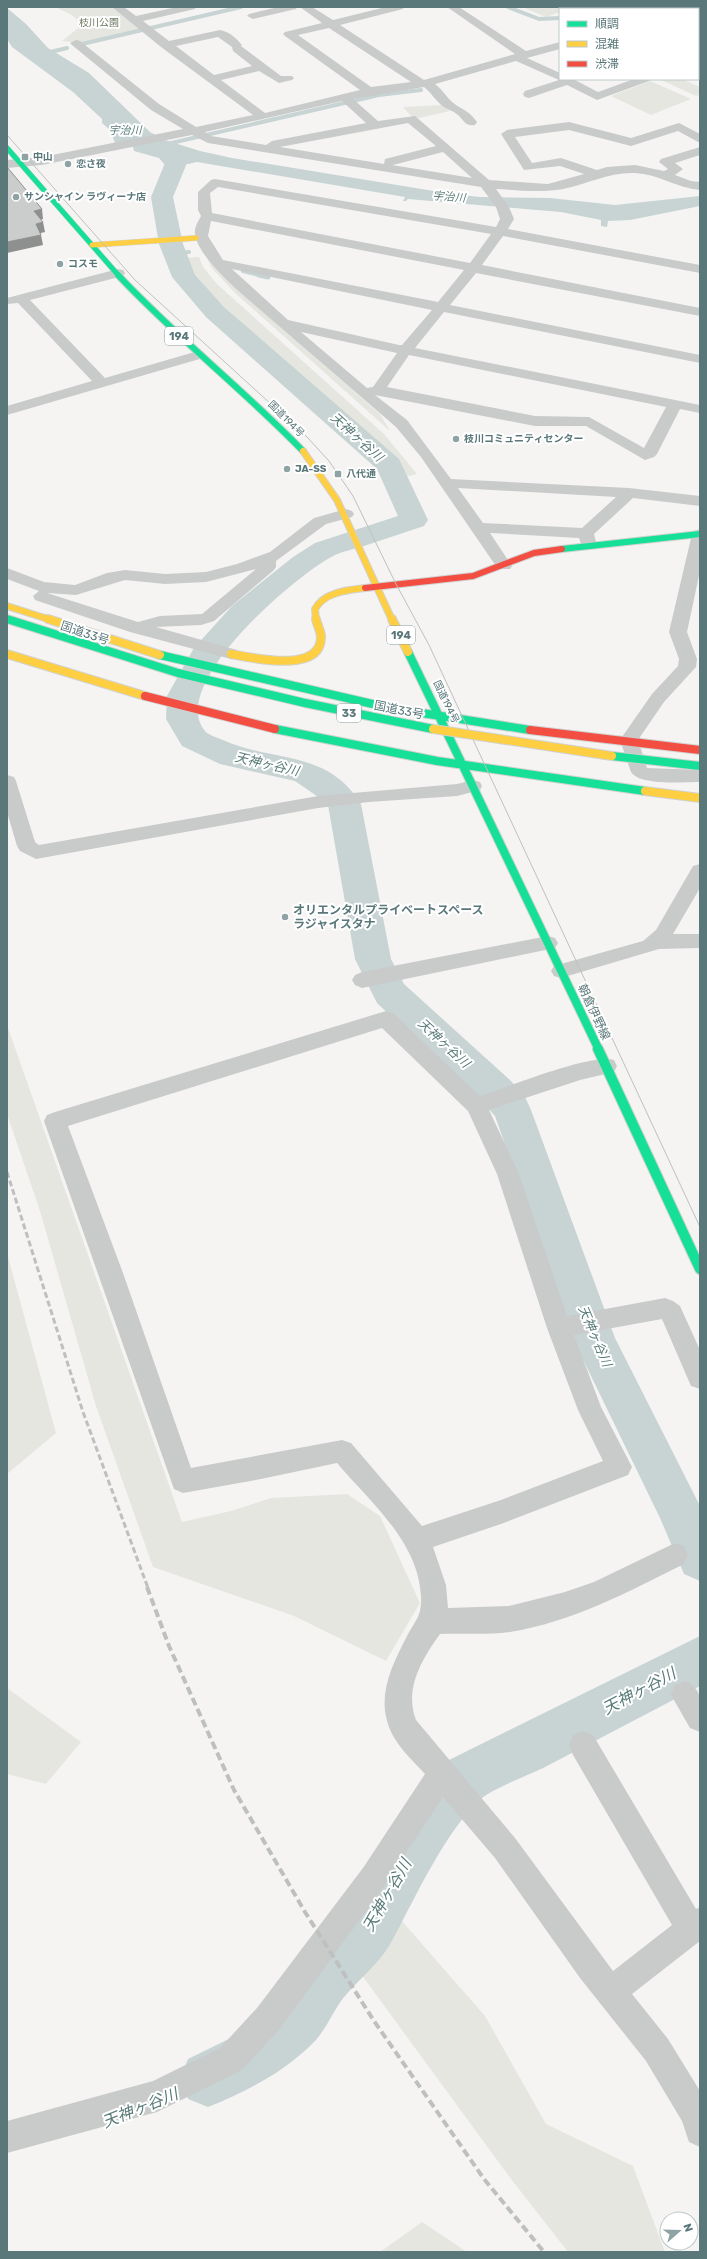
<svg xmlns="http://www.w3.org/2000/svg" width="707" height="2259" font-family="Rubik,'Noto Sans JP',sans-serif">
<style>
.green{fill:#e5e6e0}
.water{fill:#c7d4d3}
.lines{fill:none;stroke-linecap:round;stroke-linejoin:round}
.stream-far1{stroke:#c7d4d3;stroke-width:4}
.stream{stroke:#c7d4d3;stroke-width:5}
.river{fill:#c7d4d3;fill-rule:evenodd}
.fast-far3-casing{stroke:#d0d2d1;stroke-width:6}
.fast-far2-casing{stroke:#d0d2d1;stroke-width:8}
.fast-far1-casing{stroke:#d0d2d1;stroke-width:10}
.fast-casing{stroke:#d0d2d1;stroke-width:12}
.slow-far2-casing{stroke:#d0d2d1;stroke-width:6}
.slow-far1-casing{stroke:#d0d2d1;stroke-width:8}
.slow-casing{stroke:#d0d2d1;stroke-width:10}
.jam-far1-casing{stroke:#d0d2d1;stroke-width:8}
.jam-casing{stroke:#d0d2d1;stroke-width:10}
.street{fill:#c9cbcb;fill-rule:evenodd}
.fast-far3{stroke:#16e098;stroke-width:5}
.fast-far2{stroke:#16e098;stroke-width:6}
.fast-far1{stroke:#16e098;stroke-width:8}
.fast{stroke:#16e098;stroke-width:10}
.slow-far2{stroke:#ffcf43;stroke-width:5}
.slow-far1{stroke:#ffcf43;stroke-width:6}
.slow{stroke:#ffcf43;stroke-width:8}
.jam-far1{stroke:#f24e42;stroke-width:6}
.jam{stroke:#f24e42;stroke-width:8}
.tram{stroke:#bec0c0;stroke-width:1}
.rail-far1{stroke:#bec0c0;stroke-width:3;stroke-dasharray:6 3;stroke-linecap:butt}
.rail{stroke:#bec0c0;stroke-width:4;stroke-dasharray:8 4;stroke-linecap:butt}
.fast-bridge-far1-casing{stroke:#d0d1d1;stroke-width:8;stroke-linecap:butt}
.fast-bridge-casing{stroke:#d0d1d1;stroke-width:10;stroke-linecap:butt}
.slow-bridge-casing{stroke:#d0d1d1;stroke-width:10;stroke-linecap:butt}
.fast-bridge-far1{stroke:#16e098;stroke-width:6}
.fast-bridge{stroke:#16e098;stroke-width:8}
.slow-bridge{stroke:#ffcf43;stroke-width:8}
.shaded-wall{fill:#8e908f}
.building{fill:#cbcdcc;stroke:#8e908f}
.poi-dot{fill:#90a3a4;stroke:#fff;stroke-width:1.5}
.labels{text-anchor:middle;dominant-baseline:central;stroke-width:4;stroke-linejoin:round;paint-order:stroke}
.far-park-label{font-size:10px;fill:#6b775d;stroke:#fff}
.far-poi-label{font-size:10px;font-weight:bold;fill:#5a777a;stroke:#fff;text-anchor:start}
.far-street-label{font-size:10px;fill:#5a777a;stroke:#fff}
.far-water-label{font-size:11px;font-style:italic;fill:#597c79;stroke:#fff}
.shield{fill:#fff;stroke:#8ca0a2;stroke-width:1}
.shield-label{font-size:11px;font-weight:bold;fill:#5a777a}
.street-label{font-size:12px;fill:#5a777a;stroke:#fff}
.poi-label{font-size:12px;font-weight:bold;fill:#5a777a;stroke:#fff;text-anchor:start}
.water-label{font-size:13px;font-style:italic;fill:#597c79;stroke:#fff}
.near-water-label{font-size:16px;font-style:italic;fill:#597c79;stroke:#fff}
</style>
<rect width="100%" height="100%" fill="#f5f4f3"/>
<path class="green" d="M 55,7 L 112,7 L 141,29 L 81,43 L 62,41 L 82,25 L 72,15 Z
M 522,7 L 577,7 L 560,9 L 560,12 L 546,17 Z
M 659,79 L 682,79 L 700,87 L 700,95 L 696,96 Z
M 650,81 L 691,99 L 651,115 L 611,96 Z
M 443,105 L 450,111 L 414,119 L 403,107 Z
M 206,255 L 254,304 L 380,414 L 390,431 L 234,292 L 211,267 Z
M 199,257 L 203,267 L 217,284 L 384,434 L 417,474 L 404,477 L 400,474 C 353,419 296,375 244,325 C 222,303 195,287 183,258 Z
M 7,1025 L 182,1522 L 231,1511 L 271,1498 L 347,1494 L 380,1516 L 420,1603 L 386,1661 L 294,1616 L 153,1567 L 96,1406 L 40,1211 L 7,1114 Z
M 7,1253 L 56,1433 L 7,1474 Z
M 7,1688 L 81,1742 L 46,1784 L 7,1774 Z
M 401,1920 L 485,2016 L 546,2124 L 633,2166 L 665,2252 L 568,2252 L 511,2179 L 358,1970 Z
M 422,2222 L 467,2252 L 380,2252 Z"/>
<path class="water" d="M 7,8 L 26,24 L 48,48 L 89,73 L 150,132 L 165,140 L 200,151 L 232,158 L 452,194 L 480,197 L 550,198 L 615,205 L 700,196 L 700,206 L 630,220 L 608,221 L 607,227 L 601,226 L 601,220 L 561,212 L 408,199 L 406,201 L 403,201 L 405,197 L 197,162 L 188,164 L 164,164 L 159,158 L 134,151 L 133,147 L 115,143 L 110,130 L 102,123 L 102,119 L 73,92 L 12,47 L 7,39 Z"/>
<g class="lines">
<path class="stream-far1" d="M 508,7 L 539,19 L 560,18
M 586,9 L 591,7
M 82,44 L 241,7
M 46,53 L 67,48
M 167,144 L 379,95 L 421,90
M 175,254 L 189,252
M 243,271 L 263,276"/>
<path class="stream" d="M 259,275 L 268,277"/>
<path class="river" d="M 170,147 L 178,149 L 187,163 L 173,197 L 183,244 L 195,275 L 224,307 L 399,459 L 428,520 L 424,526 C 404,533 384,539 364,546 C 354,549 344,551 335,555 C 298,573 166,685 205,731 C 208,735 218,738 223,740 C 274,763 327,749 361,804 L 391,959 L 404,984 L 511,1081 L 526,1099 L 531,1110 L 615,1338 L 700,1506 L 700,1581 L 684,1574 L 660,1518 L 574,1341 L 495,1116 L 483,1103 L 377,1003 L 355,959 L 328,805 L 324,801 L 295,781 L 220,764 L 182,746 L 166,719 L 167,696 L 194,648 L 232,606 L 293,557 L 315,543 L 398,516 L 377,469 L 206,317 L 172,277 L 159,244 L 151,197 L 165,163 L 159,154 L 162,149 Z
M 700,1636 L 700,1686 C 648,1713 597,1740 545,1767 C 529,1775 494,1788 482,1798 C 447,1828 415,1898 393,1939 C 382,1961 361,1977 345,1996 C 333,2010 327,2029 313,2043 C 283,2073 247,2091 208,2107 L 188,2099 L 180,2079 L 188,2059 L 237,2035 L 275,2004 L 291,1984 L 306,1959 L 341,1922 L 355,1903 L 365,1881 L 422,1788 L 447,1761 Z"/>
<g class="fast-far3-casing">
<path id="fast-far3" d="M 7,148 L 119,276"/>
</g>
<g class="fast-far2-casing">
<path id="fast-far2" d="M 118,275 C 176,337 244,390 303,451
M 562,549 L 700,534"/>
</g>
<g class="fast-far1-casing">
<path id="fast-far1" d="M 408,652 L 463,766
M 160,655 L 390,708 L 530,730
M 275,729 L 437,761 L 645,791
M 463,766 L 599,1050"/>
</g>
<g class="fast-casing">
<path id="fast" d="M 598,1049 L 700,1269"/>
</g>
<g class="slow-far2-casing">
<path id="slow-far2" d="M 92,245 L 196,238"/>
</g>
<g class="slow-far1-casing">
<path id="slow-far1" d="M 303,451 L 337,500 L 392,620
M 7,606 L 51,620
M 316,620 L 315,609 C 324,592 348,590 365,588"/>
</g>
<g class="slow-casing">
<path id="slow" d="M 48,619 L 160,655
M 392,619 L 408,652
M 7,654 L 145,696
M 231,654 C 253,658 321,674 321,637 C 321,631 317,625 316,619
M 645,791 L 700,798"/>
</g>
<g class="jam-far1-casing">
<path id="jam-far1" d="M 365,588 L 473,576 L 534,553 L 562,549"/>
</g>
<g class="jam-casing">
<path id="jam" d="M 145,696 L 275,729
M 530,730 L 700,750"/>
</g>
<path class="street" d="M 112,7 L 124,7 L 136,16 L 177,7 L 196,7 L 195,9 L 143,21 L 169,41 L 220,30 C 230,32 236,38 242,45 L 241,46 L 281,76 L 292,76 L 294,78 L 292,80 L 279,83 L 259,71 L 221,80 L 265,113 L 360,90 L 285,36 L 283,34 L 285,32 L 322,23 L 300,7 L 312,7 L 333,20 L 386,7 L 404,7 L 403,9 L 340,25 L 424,80 L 515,54 L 447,7 L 459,7 L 526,51 L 560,42 L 560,49 L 527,58 L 560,73 L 560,79 L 573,79 L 598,92 L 634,79 L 651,79 L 649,81 L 597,100 L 567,85 L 529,98 L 525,97 L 523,94 L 525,91 L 559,80 L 516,61 L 435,84 C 442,89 445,95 450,100 C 459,109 468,109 477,122 L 475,125 C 465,127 464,120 458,115 C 454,111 448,110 444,107 C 436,102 432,93 424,87 L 353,99 L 378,121 L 415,116 L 489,180 L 548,184 L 584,174 L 560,166 L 524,170 L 501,134 L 507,130 L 569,122 L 631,138 L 679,123 L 700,134 L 700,143 L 678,131 L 631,146 L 569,130 L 515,137 L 532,163 L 561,158 L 597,170 L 607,167 L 635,165 L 664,171 L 668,169 L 659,162 L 661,159 L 700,147 L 700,155 L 675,163 L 683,169 L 675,175 L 691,181 L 700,182 L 700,190 C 677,188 658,174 635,173 C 609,172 588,184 563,189 C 541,193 518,190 496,189 L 509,207 L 514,219 L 508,229 L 700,265 L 700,273 L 503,236 L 482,265 L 700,308 L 700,316 L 476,273 L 450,305 L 700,355 L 700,363 L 444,312 L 415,348 L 700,405 L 700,413 L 680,409 L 657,454 L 654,457 L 645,460 L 586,426 L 535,426 L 375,395 L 407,420 L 451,479 L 629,488 L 700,496 L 700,506 L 633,498 L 594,534 L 597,546 L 595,549 L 583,549 L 579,538 L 490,533 L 512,566 L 510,569 L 498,569 L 421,457 L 396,427 L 235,288 C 223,276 197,252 195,234 C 194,228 198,222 201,216 L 198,210 L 198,192 L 211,180 L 215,179 L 496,227 L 500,219 L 496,207 L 481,187 L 208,143 L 192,135 L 42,165 L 7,168 L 7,160 L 42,157 L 183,129 L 151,110 L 72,45 L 70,43 L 76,40 L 80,41 L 159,104 L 196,127 L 253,115 L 161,47 ZM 329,28 L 411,82 L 371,87 L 298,35 ZM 218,37 L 232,47 L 233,51 L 252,66 L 214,75 L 176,46 ZM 342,101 L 366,123 L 272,141 L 266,145 L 211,136 L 205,132 ZM 408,123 L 436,146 L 385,159 L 384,164 L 280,147 ZM 443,152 L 472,178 L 392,165 L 393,165 ZM 218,187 L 491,234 L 470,263 L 212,213 L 210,193 ZM 211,221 L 464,270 L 438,302 L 223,260 L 208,236 ZM 232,269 L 432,310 L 402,345 L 399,345 L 288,320 ZM 301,332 L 397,353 L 373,387 L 367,388 ZM 409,355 L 666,407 L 644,448 L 589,417 L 535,416 L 387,387 ZM 458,488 L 616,497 L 582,528 L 483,523 Z
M 278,7 L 297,7 L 296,9 L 253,19 L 247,16 L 249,14 Z
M 614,7 L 629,7 L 630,9 L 615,9 Z
M 654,7 L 669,7 L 668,9 L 653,9 Z
M 698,29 L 700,29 L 700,36 L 698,36 Z
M 698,48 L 700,48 L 700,55 L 698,55 Z
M 118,269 L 123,270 L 125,273 L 123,276 L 30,300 L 105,378 L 198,351 L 203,352 L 205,355 L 203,358 L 7,415 L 7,406 L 92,381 L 18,303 L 7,304 L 7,298 Z
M 346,509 L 352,511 L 354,514 L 352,517 L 326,524 L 276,561 L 276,567 L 274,570 L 214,621 L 201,625 L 156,627 L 237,650 L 240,654 L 237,658 L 231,659 L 130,632 L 35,600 L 33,596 L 39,591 L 7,579 L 7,568 L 44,582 L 75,585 L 107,573 L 125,570 L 165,574 L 206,572 L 237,564 L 270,552 L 314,518 ZM 256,569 L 202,614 L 160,616 L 138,622 L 47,593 L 76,595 L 125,580 L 165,584 L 206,582 Z
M 700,529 L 700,571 L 687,632 L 697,659 L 696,667 L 664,702 L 640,737 L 639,743 L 647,768 L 700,770 L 700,782 C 684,782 640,786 631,772 L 621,743 L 622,737 L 652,694 L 678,666 L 679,659 L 669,632 L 692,534 L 694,531 Z
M 7,775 L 14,777 L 16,781 L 35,842 L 39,845 L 318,796 L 457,784 L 473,780 L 480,782 L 482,786 L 480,790 L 457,796 L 369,802 L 318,808 L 36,859 L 20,851 L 17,846 L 7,812 Z
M 700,864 L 700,888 L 673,934 L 700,934 L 700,948 L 659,949 L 561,978 L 554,976 L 551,971 L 554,966 L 643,941 L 656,930 L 693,866 Z
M 548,936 L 555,938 L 558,943 L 555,948 L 362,988 L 355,985 L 352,980 L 355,975 L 362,972 Z
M 386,1011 L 393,1013 L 480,1096 C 506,1088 591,1053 614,1060 L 617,1066 L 614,1072 L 580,1080 L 489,1110 L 519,1174 L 567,1316 L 665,1298 L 673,1301 L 680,1306 L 700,1350 L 700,1389 L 691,1386 L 662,1319 L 574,1335 L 601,1407 L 632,1467 L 628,1475 L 501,1524 L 433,1547 L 446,1585 L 448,1608 L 509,1606 L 565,1592 L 594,1582 L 675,1543 L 684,1546 L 688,1555 L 684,1564 C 628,1592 572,1622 510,1632 C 487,1635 462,1633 440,1634 C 422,1659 404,1689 416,1720 L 515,1838 L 613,1971 L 672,1925 L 573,1755 L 569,1745 L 573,1735 L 583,1731 L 593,1735 L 696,1909 L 700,1907 L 700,1941 L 632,1994 L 668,2039 L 700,2091 L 700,2147 L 689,2142 L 682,2121 L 646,2061 L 580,1978 L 495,1858 L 443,1797 L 383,1888 L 279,2030 L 242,2070 L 157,2112 L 7,2153 L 7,2121 L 153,2081 L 220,2048 L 257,2008 L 363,1868 L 425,1774 C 415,1763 403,1752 395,1739 C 373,1703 390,1669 407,1636 C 415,1621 422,1616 421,1597 C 419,1542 370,1502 337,1463 L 261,1479 L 183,1493 L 174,1489 L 44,1121 L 47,1115 L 55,1112 ZM 382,1028 L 468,1111 L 497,1174 L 547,1328 L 578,1410 L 603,1461 L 501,1500 L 422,1526 L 351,1443 L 342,1440 L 191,1468 L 123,1273 L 68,1126 Z
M 685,1681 C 707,1690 700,1712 700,1732 L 690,1728 L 671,1695 L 675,1685 Z"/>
<use href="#fast-far3" class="fast-far3"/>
<use href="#fast-far2" class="fast-far2"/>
<use href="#fast-far1" class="fast-far1"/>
<use href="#fast" class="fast"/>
<use href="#slow-far2" class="slow-far2"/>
<use href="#slow-far1" class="slow-far1"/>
<use href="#slow" class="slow"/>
<use href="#jam-far1" class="jam-far1"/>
<use href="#jam" class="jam"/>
<path class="tram" d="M 7,135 L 135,280 L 307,437 L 329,461 L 353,496 L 396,584 L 429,645 L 700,1227"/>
<path class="rail-far1" d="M 7,1172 L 83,1412 L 148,1588"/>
<path class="rail" d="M 147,1587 L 169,1646 L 234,1790 L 305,1912 L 374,2021 L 484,2179 L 544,2252"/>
<g class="fast-bridge-far1-casing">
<path id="fast-bridge-far1" d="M 7,619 L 10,620"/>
</g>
<g class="fast-bridge-casing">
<path id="fast-bridge" d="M 7,619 L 178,673 L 305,703 L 433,729
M 612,756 L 700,766"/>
</g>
<g class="slow-bridge-casing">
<path id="slow-bridge" d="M 433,729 L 612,756"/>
</g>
<use href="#fast-bridge-far1" class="fast-bridge-far1"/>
<use href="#fast-bridge" class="fast-bridge"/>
<use href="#slow-bridge" class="slow-bridge"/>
</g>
<path class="shaded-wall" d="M 42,209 L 43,219 L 36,221 L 34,211 Z
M 43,222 L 45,232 L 37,234 L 36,224 Z
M 41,235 L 43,245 L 7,253 L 7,242 Z"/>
<path class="building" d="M 7,167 L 42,209 L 34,211 L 43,222 L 36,224 L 41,235 L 7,242 Z"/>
<g class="poi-dot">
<rect x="21" y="153" width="8" height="8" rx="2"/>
<circle cx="68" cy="164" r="4"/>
<circle cx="16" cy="197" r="4"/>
<circle cx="60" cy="264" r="4"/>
<circle cx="456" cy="439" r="4"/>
<circle cx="287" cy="469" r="4"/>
<rect x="334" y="470" width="8" height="8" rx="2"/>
<circle cx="285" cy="917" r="4"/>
</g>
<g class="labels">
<g class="far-park-label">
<text x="99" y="23">枝川公園</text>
</g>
<g class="far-poi-label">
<text x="33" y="157">中山</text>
<text x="76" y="164">恋さ夜</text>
<text x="24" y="197">サンシャイン ラヴィーナ店</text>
<text x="68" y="264">コスモ</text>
<text x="464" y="439">枝川コミュニティセンター</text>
<text x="295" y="469">JA-SS</text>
<text x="346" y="474">八代通</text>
</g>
<g class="far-street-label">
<text transform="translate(286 419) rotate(45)">国道194号</text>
<text transform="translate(446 702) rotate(64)">国道194号</text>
</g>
<g class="far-water-label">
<text x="125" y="130">宇治川</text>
<text transform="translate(449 197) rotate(4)">宇治川</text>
</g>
<g class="shield">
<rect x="165" y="327" width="28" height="18" rx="3"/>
<rect x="387" y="626" width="28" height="18" rx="3"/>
<rect x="337" y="704" width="24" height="18" rx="3"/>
</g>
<g class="shield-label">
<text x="179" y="336">194</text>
<text x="401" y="635">194</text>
<text x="349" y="713">33</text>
</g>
<g class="street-label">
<text transform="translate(85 633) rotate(18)">国道33号</text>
<text transform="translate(399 710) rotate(11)">国道33号</text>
<text transform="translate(594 1012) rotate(65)">朝倉伊野線</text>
</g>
<g class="poi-label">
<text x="293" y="910">オリエンタルプライベートスペース<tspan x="293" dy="14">ラジャイスタナ</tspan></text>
</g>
<g class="water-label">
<text transform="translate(357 437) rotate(42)">天神ヶ谷川</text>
<text transform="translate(267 764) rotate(13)">天神ヶ谷川</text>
<text transform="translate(444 1043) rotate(43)">天神ヶ谷川</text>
<text transform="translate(595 1336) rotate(67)">天神ヶ谷川</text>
</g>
<g class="near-water-label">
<text transform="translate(639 1691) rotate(-28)">天神ヶ谷川</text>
<text transform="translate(387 1895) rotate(-60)">天神ヶ谷川</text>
<text transform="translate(140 2108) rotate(-22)">天神ヶ谷川</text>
</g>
</g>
<rect width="707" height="2259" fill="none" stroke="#5a777a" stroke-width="16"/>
<rect x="559" y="8" width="140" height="72" fill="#ffffff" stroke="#bdc9ca"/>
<rect x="567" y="21" width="20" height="6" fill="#16e098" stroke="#bdc9ca"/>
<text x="595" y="28" font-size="12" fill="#5a777a">順調</text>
<rect x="567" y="41" width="20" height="6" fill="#ffcf43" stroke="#bdc9ca"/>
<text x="595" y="48" font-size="12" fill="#5a777a">混雑</text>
<rect x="567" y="61" width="20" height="6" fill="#f24e42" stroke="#bdc9ca"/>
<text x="595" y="68" font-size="12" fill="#5a777a">渋滞</text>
<g transform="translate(679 2231) rotate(70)"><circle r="19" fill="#ffffff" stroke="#bdc9ca"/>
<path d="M0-3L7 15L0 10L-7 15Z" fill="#90a3a4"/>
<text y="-6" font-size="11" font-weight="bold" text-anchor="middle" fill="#5a777a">N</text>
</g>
</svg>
